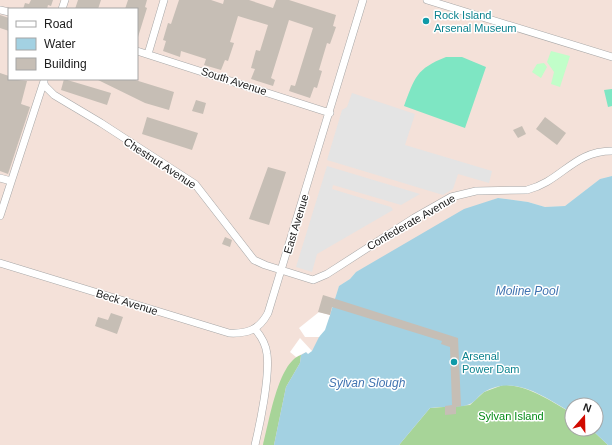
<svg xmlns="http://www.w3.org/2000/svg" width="612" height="445" font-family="Arial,sans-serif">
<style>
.military{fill:#f4e1d9;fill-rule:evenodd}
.forest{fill:#a7d498}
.park{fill:#c1fec9}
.pitch{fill:#7ee6c3}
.parking{fill:#e4e4e4}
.water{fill:#a3d1e2}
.pier{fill:#fff}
.building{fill:#c6beb5}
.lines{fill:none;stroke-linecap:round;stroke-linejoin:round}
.street-casing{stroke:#a7a7a7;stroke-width:8}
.street{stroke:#fff;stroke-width:7}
.culture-dot{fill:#0f9aa8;stroke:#fff;stroke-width:1.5}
.labels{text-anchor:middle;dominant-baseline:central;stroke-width:3;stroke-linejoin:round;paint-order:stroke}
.culture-label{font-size:11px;fill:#0d838f;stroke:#fff;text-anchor:start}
.street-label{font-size:11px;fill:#202020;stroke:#fff}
.park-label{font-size:11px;fill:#038a15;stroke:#fff}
.water-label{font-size:12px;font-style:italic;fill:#4174b1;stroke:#fff}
</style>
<rect width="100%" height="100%" fill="#f1eee6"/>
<path class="military" d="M 0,0 L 612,0 L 612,176 L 600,179 L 565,206 L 545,207 L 528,202 L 498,198 L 485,203 L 356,272 L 350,279 L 339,286 L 330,315 L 274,445 L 0,445 ZM 9,9 L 137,9 L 137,79 L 9,79 Z"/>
<path class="forest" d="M 301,355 L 300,363 L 286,387 L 274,445 L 263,445 C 269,423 278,362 301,355 Z
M 503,385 C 529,385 550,401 572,413 L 572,429 L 591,429 L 608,445 L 399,445 L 430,408 L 470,405 L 484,392 Z"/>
<path class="park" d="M 551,51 L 570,56 L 560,87 L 551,84 L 554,72 L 547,62 Z
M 544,63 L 547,67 L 541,78 L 532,72 L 537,64 Z"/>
<path class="pitch" d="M 446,57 L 462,57 L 486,67 L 465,128 L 404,106 C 415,77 416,69 446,57 Z
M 612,89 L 612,106 L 608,107 L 604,90 Z"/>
<path class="parking" d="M 352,93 L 415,114 L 405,145 L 492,171 L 489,183 L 458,174 L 453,189 L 443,195 L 327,160 L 342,110 L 347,107 Z
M 327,166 L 420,194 L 401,205 L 333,185 L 332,189 L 391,207 L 393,210 L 317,254 L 312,272 L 296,267 Z"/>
<path class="water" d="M 612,176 L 612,445 L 608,445 L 591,429 L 596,429 L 596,405 L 572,405 L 572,413 C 546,398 515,374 484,392 C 478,396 474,404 467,405 C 458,408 442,406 430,408 L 399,445 L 274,445 L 286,387 L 300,363 L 301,355 L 306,352 L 312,351 L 330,315 L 339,286 L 350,279 L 356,272 L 464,209 L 498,198 L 528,202 L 545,207 L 565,206 L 600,179 Z"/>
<path class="pier" d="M 319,312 L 330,315 L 325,330 L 319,337 L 305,337 L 299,328 Z
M 300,338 L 312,351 L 308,354 L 306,352 L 296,357 L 290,352 Z"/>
<path class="building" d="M 31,0 L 53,0 L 51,6 L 48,5 L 47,9 L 23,9 L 25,3 L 29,4 Z
M 78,0 L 101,0 L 98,9 L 75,9 Z
M 128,0 L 147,0 L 145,7 L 147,8 L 138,37 L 137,9 L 125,9 Z
M 179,0 L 211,0 L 223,4 L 224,0 L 249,0 L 273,8 L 276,0 L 289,0 L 336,15 L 333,26 L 336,27 L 330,44 L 327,43 L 319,70 L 322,71 L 317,88 L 314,87 L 310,98 L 289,91 L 291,85 L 295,86 L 313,28 L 289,20 L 271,78 L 275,80 L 273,86 L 251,79 L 255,69 L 251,68 L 256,50 L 260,51 L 268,25 L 238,16 L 230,42 L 234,43 L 228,61 L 225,60 L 221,70 L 204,65 L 206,59 L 181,51 L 180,57 L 163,51 L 166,41 L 163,40 L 168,23 L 171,24 Z
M 0,15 L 9,18 L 9,31 L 0,28 Z
M 0,73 L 9,76 L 9,79 L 27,81 L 21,104 L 30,107 L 8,174 L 0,171 Z
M 64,79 L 111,93 L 107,105 L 61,90 Z
M 96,79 L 132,79 L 174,92 L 169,110 L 145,103 Z
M 196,100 L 206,103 L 203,114 L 192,111 Z
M 147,117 L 198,133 L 192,150 L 142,134 Z
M 545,117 L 566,133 L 557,145 L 536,129 Z
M 522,126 L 526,134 L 518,138 L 513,130 Z
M 268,167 L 286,172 L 269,225 L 249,219 Z
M 225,237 L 232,240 L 230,247 L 222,244 Z
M 323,295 L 458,338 L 461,406 L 456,407 L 456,414 L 445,415 L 445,406 L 452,405 L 450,347 L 441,344 L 442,341 L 332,307 L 330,315 L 318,312 Z
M 111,313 L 123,317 L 117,334 L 95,326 L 98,317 L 108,320 Z"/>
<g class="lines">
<g class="street-casing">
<path id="street" d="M 427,0 L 612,57
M 62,9 L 65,0
M 0,10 L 9,12
M 137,51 L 330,113
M 148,54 L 164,0
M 44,83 L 45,86 L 54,95 L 101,123 L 195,184 L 254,260 L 265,265 L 313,280 L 327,274 L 414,218 L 451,197 L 476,191 L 527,190 C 562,181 573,151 612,151
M 0,178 L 11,181
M 0,216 L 44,81
M 0,263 L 229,333 C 247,334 259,330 268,313 L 363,0
M 255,445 C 260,424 270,376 267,354 C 266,345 261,336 255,329"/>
</g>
<use href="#street" class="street"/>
</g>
<g class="culture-dot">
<circle cx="426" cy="21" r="4"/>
<circle cx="454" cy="362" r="4"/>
</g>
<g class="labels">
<g class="culture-label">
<text x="434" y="15">Rock Island<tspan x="434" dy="13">Arsenal Museum</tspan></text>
<text x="462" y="356">Arsenal<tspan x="462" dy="13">Power Dam</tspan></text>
</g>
<g class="street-label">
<text transform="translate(234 81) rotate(18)">South Avenue</text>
<text transform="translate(160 163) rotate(33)">Chestnut Avenue</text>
<text transform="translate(411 222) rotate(-30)">Confederate Avenue</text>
<text transform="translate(296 224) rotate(-73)">East Avenue</text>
<text transform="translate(127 302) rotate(17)">Beck Avenue</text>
</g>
<g class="park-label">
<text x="511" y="416">Sylvan Island</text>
</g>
<g class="water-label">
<text x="527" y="291">Moline Pool</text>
<text x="367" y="383">Sylvan Slough</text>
</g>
</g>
<rect x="8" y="8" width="130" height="72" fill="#ffffff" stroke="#a6a6a6"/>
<rect x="16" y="21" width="20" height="6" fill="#ffffff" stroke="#a6a6a6"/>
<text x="44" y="28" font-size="12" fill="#202020">Road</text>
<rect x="16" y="38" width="20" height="12" fill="#a3d1e2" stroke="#a6a6a6"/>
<text x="44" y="48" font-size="12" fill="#202020">Water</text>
<rect x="16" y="58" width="20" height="12" fill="#c6beb5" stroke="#a6a6a6"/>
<text x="44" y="68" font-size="12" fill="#202020">Building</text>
<g transform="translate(584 417) rotate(20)"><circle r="19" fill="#ffffff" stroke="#a6a6a6"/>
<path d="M0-3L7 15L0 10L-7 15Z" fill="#d10a00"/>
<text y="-6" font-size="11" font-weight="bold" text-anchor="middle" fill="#202020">N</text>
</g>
</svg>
